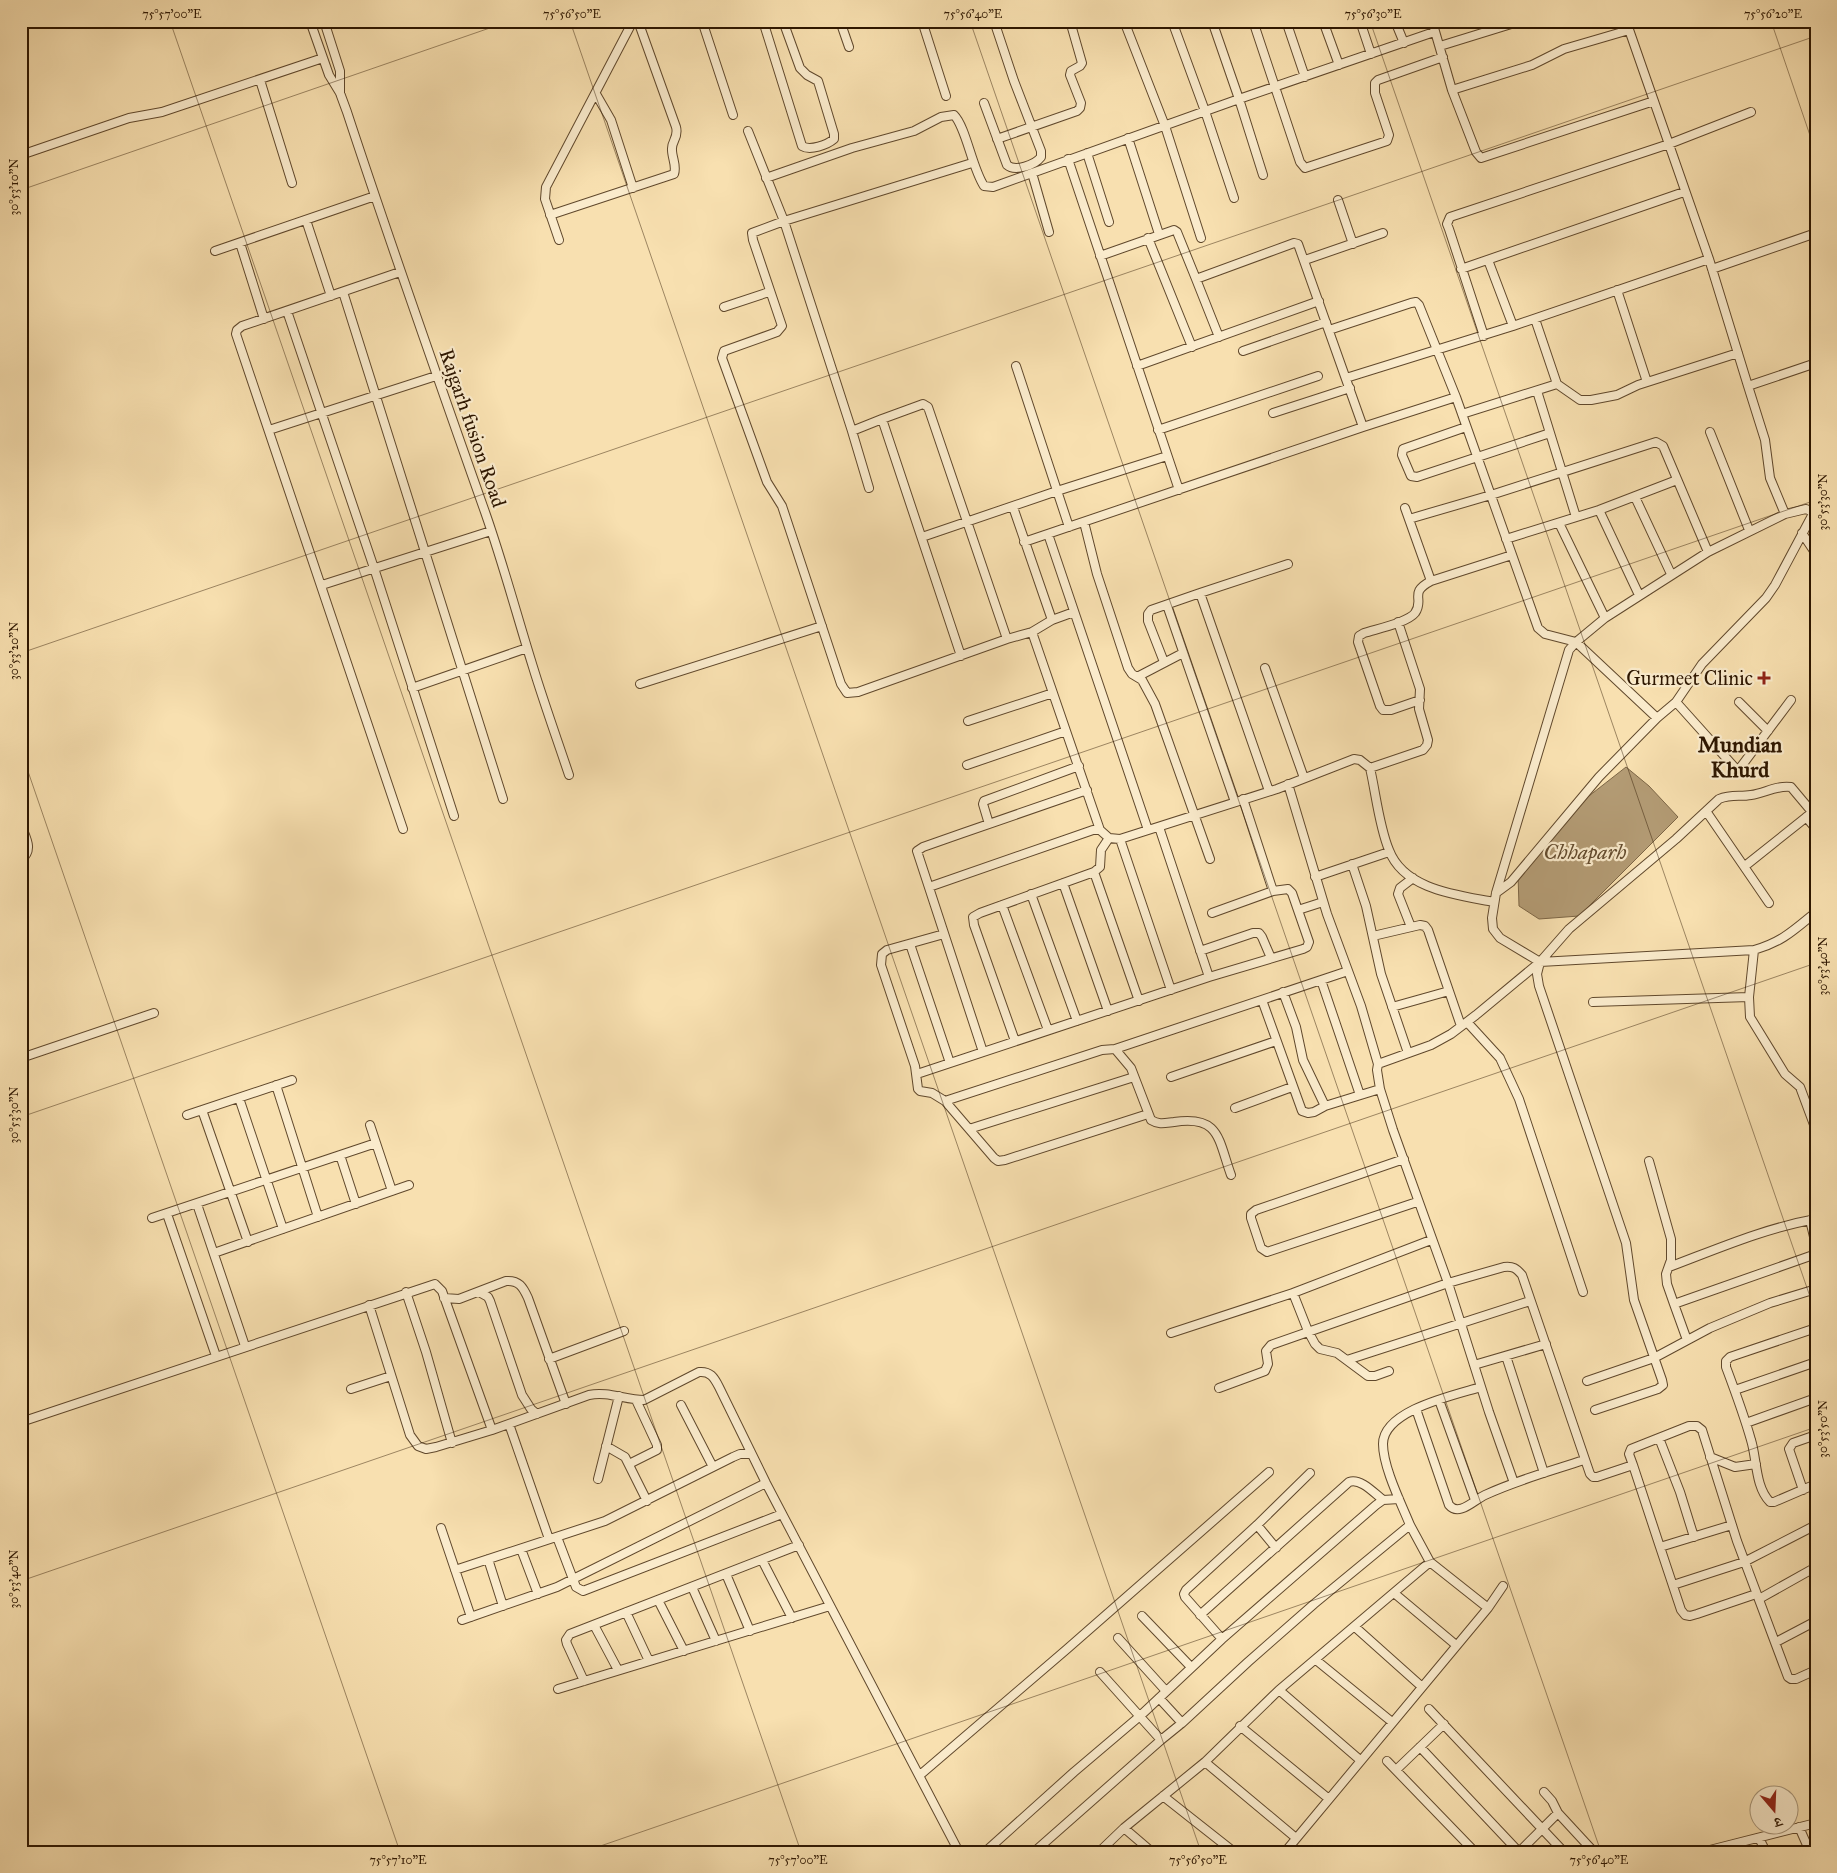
<svg xmlns="http://www.w3.org/2000/svg" width="1837" height="1873" font-family="'IM FELL Great Primer','Noto Serif Devanagari',serif">
<style>
.water{fill:#b39b74;stroke:#7d6646}
.lines{fill:none;stroke-linecap:round;stroke-linejoin:round}
.minor-casing{stroke:#60482c;stroke-width:10}
.minor{stroke:#faebcc;stroke-width:8}
.ticks{fill:none;stroke:#2d1600;stroke-width:1;stroke-opacity:0.45}
.poi-dot{fill:#8f2418;stroke:#faebcc;stroke-width:2}
.labels{text-anchor:middle;dominant-baseline:central;stroke-width:4.5;stroke-linejoin:round;paint-order:stroke}
.street-label{font-size:20px;fill:#2d1600;stroke:#faebcc}
.poi-label{font-size:20px;fill:#2d1600;stroke:#faebcc;text-anchor:end}
.water-label{font-size:21px;font-style:italic;fill:#634b2e;stroke:#faebcc}
.quarter-label{font-size:22px;font-weight:bold;fill:#2d1600;stroke:#faebcc}
.neatline{fill:none;stroke:#2d1600;stroke-width:2}
.ticks-label{font-size:12px;text-anchor:middle;fill:#2d1600}
</style>
<rect width="100%" height="100%" fill="#f8e0b0"/>
<filter id="stains"><feTurbulence type="fractalNoise" baseFrequency=".004" numOctaves="4"/><feColorMatrix values="0 0 0 0 .2 0 0 0 0 .09 0 0 0 0 .02 0 0 0 .5 -.17"/></filter>
<radialGradient id="worn" r=".72"><stop offset=".6" stop-color="#630" stop-opacity="0"/><stop offset="1" stop-color="#630" stop-opacity=".3"/></radialGradient>
<path class="water" d="M 1626,767 L 1649,786 L 1678,817 L 1579,916 L 1539,919 L 1519,906 L 1518,875 L 1557,821 Z"/>
<g class="lines">
<g class="minor-casing">
<path id="minor" d="M 310,21 L 329,75 L 340,93 L 347,112 C 391,246 438,379 485,512 C 503,563 517,616 533,667 C 544,703 557,739 569,775
M 324,21 L 340,71 L 340,93
M 702,21 L 733,115
M 763,21 L 802,146 C 810,151 827,145 834,139 L 834,134 L 818,81 L 807,75 L 800,68 L 783,21
M 840,21 L 849,47
M 922,21 L 946,96
M 1124,21 L 1165,126 L 1201,238
M 1172,21 L 1205,111 L 1234,198
M 1212,21 L 1239,99 L 1263,175
M 1253,21 L 1300,162 L 1305,168 L 1387,141 L 1389,135 L 1375,93 L 1375,83 L 1378,80 L 1443,57
M 1286,21 L 1305,77
M 1323,21 L 1339,65
M 1360,21 L 1371,54
M 1395,21 L 1404,43
M 1432,21 L 1452,90 L 1476,152 L 1481,158 L 1654,101
M 1626,21 L 1709,259 L 1748,386 L 1816,363
M 1440,46 L 1521,21
M 260,80 L 292,183
M 1452,90 L 1532,65 L 1564,49 L 1629,30
M 596,94 L 611,120 L 633,188
M 984,103 L 1007,165 C 1015,172 1035,165 1041,157 L 1041,151 L 1014,81 L 994,21
M 748,131 L 784,221 L 852,431 L 882,419 L 961,656
M 1128,138 L 1159,234
M 997,139 L 1077,111 L 1080,108 L 1081,103 L 1070,75 L 1071,71 L 1080,66 L 1082,63 L 1070,21
M 1087,153 L 1109,222
M 21,155 L 129,118 L 162,112 L 323,58
M 1068,159 L 1179,490
M 972,163 L 784,221 L 752,233 L 753,240 L 782,326 L 777,332 L 724,351 L 722,358 L 767,482 L 782,506 L 841,684 L 847,693 L 858,692 L 1007,639 L 1032,632 L 1052,620 L 1074,612
M 1032,173 L 1049,232
M 766,178 L 852,148 L 914,131 L 941,117 L 954,115 C 966,127 972,168 984,186 L 993,187 L 1239,99 L 1434,32
M 1338,200 L 1353,244
M 550,215 L 674,174 C 677,166 672,158 672,150 C 671,141 679,138 676,127 L 638,21
M 306,220 L 331,296
M 1148,238 L 1192,347
M 559,240 L 545,199 L 546,187 L 633,21
M 240,243 L 264,319
M 215,251 L 375,196
M 1100,256 L 1174,230 L 1177,232 L 1196,279 L 1294,243 L 1298,244 L 1363,427
M 1305,260 L 1383,233
M 1488,260 L 1513,326
M 1814,265 L 1816,270
M 1461,269 L 1684,192
M 1712,269 L 1816,233
M 400,272 L 242,326 L 237,330 L 236,334 L 403,829
M 1196,279 L 1219,337
M 1617,290 L 1647,382
M 343,292 L 503,799
M 724,307 L 769,292
M 287,311 L 374,568 L 454,816
M 1329,330 L 1411,303 L 1416,302 L 1419,305 L 1456,397 L 1538,628 L 1545,634 L 1576,642 L 1657,718
M 1484,336 L 1449,229 L 1447,224 L 1450,217 L 1669,144 L 1751,112
M 1243,351 L 1326,322
M 1016,366 L 1069,527
M 1137,366 L 1319,301
M 1346,378 L 1513,326 L 1709,259
M 1557,384 L 1580,400 L 1591,400 L 1617,395 L 1638,385 L 1738,353
M 1748,386 L 1765,440 L 1770,478 L 1785,514
M 1537,391 L 1576,517
M 1273,413 L 1350,388
M 1462,414 L 1557,384 L 1535,319
M 882,419 L 923,404 L 928,407 L 1007,639
M 1466,427 L 1403,449 L 1402,455 L 1411,476 L 1417,477 L 1550,433
M 269,430 L 436,376
M 1158,430 L 1318,376
M 852,431 L 869,488
M 1710,432 L 1749,530
M 1635,497 L 1671,574
M 1013,507 L 1052,620
M 1405,508 L 1431,581
M 1599,510 L 1639,595
M 1816,516 L 1813,512 L 1806,509 L 1785,514 L 1708,552 L 1605,618 L 1576,642 L 1569,650 L 1496,893 L 1492,918 L 1493,929 L 1500,938 L 1540,962 L 1754,950 C 1782,942 1794,930 1816,912
M 1409,519 L 1491,495 L 1656,442 L 1663,446 L 1708,552
M 1084,522 L 1097,574 L 1128,668 L 1132,674 L 1142,680 L 1155,704 L 1210,859
M 1559,523 L 1605,618
M 1802,533 L 1816,554
M 1048,534 L 1148,830
M 922,537 L 1057,491 L 1167,456
M 1506,539 L 1599,510 L 1677,480
M 1024,542 L 1363,427 L 1456,397
M 322,585 L 491,531
M 1200,593 L 1269,791
M 1167,605 L 1235,802
M 1032,632 L 1100,830
M 1164,662 L 1148,621 L 1148,614 L 1151,610 L 1200,593 L 1288,564
M 1265,668 L 1304,778
M 1137,677 L 1183,653
M 640,684 L 822,626
M 412,688 L 527,648
M 1420,700 L 1391,710 L 1383,710 L 1380,706 L 1358,642 L 1359,636 L 1364,633 C 1376,629 1407,623 1415,613 C 1425,599 1408,593 1431,581 L 1512,555
M 1676,702 L 1737,770 L 1740,768 L 1791,700
M 1739,702 L 1768,731
M 968,721 L 1053,693
M 967,765 L 1066,731
M 1370,768 C 1376,794 1379,826 1389,850 C 1404,890 1458,895 1494,902
M 1288,784 L 1327,914 L 1361,1006 L 1378,1064
M 1243,799 L 1273,891
M 1706,811 L 1769,903
M 1806,817 L 1816,829
M 989,824 L 983,804 L 984,801 L 1079,766
M 21,825 C 26,838 34,850 21,860
M 1159,827 L 1209,977
M 1120,839 L 1171,990
M 1352,864 L 1366,906 L 1381,974 L 1408,1053
M 1745,866 L 1814,811
M 1094,872 L 1139,1001
M 1315,877 L 1389,852
M 1063,883 L 1108,1011
M 929,887 L 1093,830 L 1100,830 L 1109,838 L 1120,839 L 1277,789 L 1354,759 L 1360,760 L 1370,768 L 1423,750 L 1427,745 L 1428,740 L 1419,709 L 1420,689 L 1398,622
M 1496,893 L 1511,882 L 1599,777 L 1657,718 L 1676,702 L 1702,664 L 1766,598 L 1775,585 L 1815,510
M 1031,894 L 1077,1021
M 1002,905 L 1048,1030
M 1298,910 L 1323,902
M 1411,927 L 1398,894 L 1400,888 L 1413,878
M 944,934 L 887,950 L 882,954 L 881,965 L 915,1066 L 918,1089 L 920,1091 L 932,1093 L 945,1101 L 994,1158 L 998,1161 L 1005,1160 L 1148,1114
M 1373,936 L 1420,925 L 1425,926 L 1428,930 L 1461,1026
M 910,944 L 950,1063
M 1754,950 L 1749,997 L 1750,1017 L 1785,1074 L 1800,1087 L 1816,1130
M 1200,951 L 1253,933 L 1259,933 L 1262,937 L 1271,958
M 1540,962 L 1537,974 L 1539,986 L 1626,1243 L 1634,1300 L 1662,1380 L 1663,1385 L 1658,1389 L 1595,1410
M 1321,980 L 1360,1095
M 1283,992 L 1296,1027 L 1303,1060 L 1325,1106
M 1262,1000 L 1302,1111 L 1308,1113 L 1314,1112 L 1325,1106 L 1380,1089
M 1593,1002 L 1749,997
M 1392,1007 L 1449,991
M 1467,1022 L 1500,1058 L 1519,1099 L 1583,1292
M 1015,1041 L 974,925 L 973,917 L 980,913 L 1094,872 L 1100,867 L 1101,850 L 1109,838
M 1115,1049 L 1348,971
M 983,1052 L 917,851 L 923,847 L 960,834 L 1087,790
M 21,1058 L 154,1013
M 917,1074 L 1209,977 L 1303,949 L 1307,947 L 1309,942 L 1292,893 L 1288,889 L 1273,891 L 1212,913
M 1171,1077 L 1276,1041
M 276,1085 L 318,1217
M 239,1098 L 283,1229
M 945,1101 L 1102,1050 L 1115,1049 L 1131,1068 L 1151,1120 C 1159,1125 1165,1123 1174,1122 C 1220,1115 1218,1139 1231,1175
M 1235,1108 L 1292,1087
M 202,1110 L 248,1242
M 187,1115 L 292,1080
M 370,1125 L 392,1191
M 969,1129 L 1134,1077
M 340,1155 L 356,1204
M 1404,1159 L 1256,1210 L 1251,1214 L 1251,1218 L 1261,1248 L 1267,1252 L 1417,1202
M 1649,1161 L 1671,1239 L 1671,1260 L 1666,1274 L 1667,1284 L 1674,1304 L 1816,1254
M 197,1204 L 245,1346
M 167,1214 L 216,1356
M 152,1218 L 376,1143
M 1810,1220 L 1816,1245
M 214,1253 L 409,1185
M 1669,1267 C 1717,1249 1765,1228 1816,1219
M 406,1292 L 426,1352 L 452,1443
M 479,1292 L 488,1297 L 490,1301 L 522,1395 L 531,1409 L 537,1414
M 1293,1293 L 1308,1331 L 1315,1344 L 1320,1349 L 1337,1353 L 1368,1376 L 1375,1376 L 1389,1371
M 444,1298 L 459,1299 L 506,1281 C 519,1280 523,1287 528,1298 L 566,1404
M 1674,1304 L 1687,1340
M 369,1305 L 410,1435 L 418,1446 L 426,1449 L 436,1447 L 492,1430 L 589,1395 C 608,1391 625,1400 644,1400 L 699,1372 C 710,1371 714,1377 719,1387 L 766,1483 L 959,1852
M 1816,1328 L 1730,1357 L 1726,1361 L 1726,1367 C 1735,1391 1744,1415 1751,1440 C 1757,1459 1755,1487 1770,1502 L 1774,1502 L 1816,1484
M 1171,1333 L 1293,1293 L 1431,1240
M 1506,1356 L 1544,1473
M 549,1359 L 624,1331
M 1347,1360 L 1530,1301
M 1474,1365 L 1546,1344
M 1587,1381 L 1654,1358 L 1710,1328 L 1770,1303 L 1816,1289
M 1219,1388 L 1265,1371 L 1268,1364 L 1266,1351 L 1271,1345 L 1448,1283 L 1504,1267 C 1513,1266 1516,1268 1522,1275 L 1590,1474 L 1593,1477 L 1597,1477 L 1633,1465 L 1629,1454 L 1631,1449 L 1689,1426 L 1697,1426 L 1702,1430 L 1737,1541 L 1788,1677 L 1791,1679 L 1796,1679 L 1816,1670
M 351,1389 L 391,1376
M 1735,1390 L 1816,1362
M 1439,1400 L 1475,1500
M 681,1405 L 713,1467
M 1416,1409 L 1449,1505 C 1459,1517 1474,1500 1485,1495 C 1517,1480 1551,1471 1584,1460
M 21,1422 L 435,1284 L 442,1291 L 492,1430
M 1746,1423 L 1816,1398
M 509,1424 L 549,1539
M 1659,1438 L 1680,1492 L 1694,1537
M 606,1446 L 625,1457 L 647,1501
M 1710,1457 L 1735,1467 L 1756,1464
M 629,1464 L 657,1450 L 657,1445 L 636,1400
M 1633,1465 L 1660,1547 L 1732,1525
M 598,1479 L 619,1396
M 1514,1483 L 1489,1412 L 1448,1283 L 1393,1130 L 1380,1089 L 1377,1070 L 1378,1064 L 1431,1045 L 1451,1034 L 1476,1015 L 1540,962 L 1569,929 L 1676,839 L 1719,799 C 1731,794 1740,797 1751,795 C 1765,793 1777,785 1791,787 L 1812,812
M 1803,1490 L 1789,1449 L 1793,1443 L 1816,1435
M 1257,1525 L 1276,1548
M 1410,1525 L 1430,1562 L 1488,1608
M 441,1528 L 471,1617
M 557,1537 L 576,1587 L 583,1591 L 782,1514
M 1660,1547 L 1681,1610 L 1685,1615 L 1690,1616 L 1697,1614 L 1756,1594
M 521,1549 L 538,1594
M 488,1559 L 503,1606
M 762,1560 L 792,1618
M 455,1570 L 605,1521 L 733,1457 L 740,1454 L 751,1454
M 726,1574 L 750,1631
M 1673,1585 L 1744,1562 L 1816,1525
M 692,1587 L 716,1641
M 1394,1593 L 1456,1645
M 1759,1599 L 1816,1567
M 658,1600 L 684,1651
M 626,1612 L 649,1661
M 1200,1615 L 1349,1482 C 1361,1478 1374,1493 1383,1500
M 1142,1616 L 1191,1667
M 462,1620 L 557,1587 L 766,1483
M 594,1625 L 618,1670
M 1355,1627 L 1421,1686
M 1118,1638 L 1166,1691
M 1222,1639 L 1185,1597 L 1184,1594 L 1186,1590 L 1257,1525 L 1310,1473
M 1776,1642 L 1816,1621
M 1316,1660 L 1392,1722
M 1100,1672 L 1161,1740
M 584,1681 L 567,1644 L 566,1640 L 570,1634 L 799,1545
M 558,1689 L 830,1606
M 1279,1690 L 1360,1760
M 1159,1698 L 1182,1723
M 1429,1709 L 1564,1852
M 1240,1726 L 1329,1799
M 1420,1747 L 1519,1852
M 1387,1761 L 1475,1852
M 1205,1762 L 1296,1838
M 1396,1770 L 1444,1724
M 920,1775 L 1067,1649 L 1269,1472
M 1544,1792 L 1552,1801 L 1558,1813 L 1594,1852
M 1163,1796 L 1234,1852
M 1799,1827 L 1810,1852
M 1124,1828 L 1152,1852
M 1759,1838 L 1766,1852
M 985,1852 L 1074,1772 L 1140,1716 L 1222,1639 L 1376,1505 L 1383,1500 L 1399,1499
M 1034,1852 L 1161,1740 L 1182,1723 L 1248,1662 L 1314,1604 L 1410,1525 C 1401,1503 1383,1467 1383,1444 C 1383,1410 1455,1395 1481,1387
M 1099,1852 L 1124,1828 L 1205,1762 L 1279,1690 L 1430,1562
M 1285,1852 L 1488,1608 L 1503,1586
M 1519,1852 L 1558,1813
M 1702,1852 L 1816,1823"/>
</g>
<use href="#minor" class="minor"/>
</g>
<path class="ticks" d="M 170,21 L 801,1852M 570,21 L 1201,1852M 970,21 L 1601,1852M 1370,21 L 1816,1314M 1771,21 L 1816,153M 21,190 L 510,21M 21,653 L 1816,36M 21,751 L 400,1852M 21,1117 L 1816,500M 21,1581 L 1816,963M 583,1852 L 1816,1427"/>
<path class="poi-dot" d="M1761.5 670.5h5v5h5v5h-5v5h-5v-5h-5v-5h5z"/>
<g class="labels">
<g class="street-label">
<text transform="translate(473 428) rotate(71)">Rajgarh fusion Road</text>
</g>
<g class="poi-label">
<text x="1753" y="678">Gurmeet Clinic</text>
</g>
<g class="water-label">
<text x="1585" y="852">Chhaparh</text>
</g>
<g class="quarter-label">
<text x="1740" y="744">Mundian<tspan x="1740" dy="25">Khurd</tspan></text>
</g>
</g>
<rect width="1837" height="1873" fill="none" stroke="#f8e0b0" stroke-width="55"/>
<g transform="translate(1774 1810) rotate(161)"><circle r="24" fill="#faebcc" stroke="#a8967a"/>
<path d="M0-4L9 19L0 12L-9 19Z" fill="#8f2418"/>
<text y="-8" font-size="14" font-weight="bold" text-anchor="middle" fill="#2d1600">उ</text>
</g>
<rect x="28" y="28" width="1782" height="1818" class="neatline"/>
<g class="ticks-label">
<text x="172" y="18">75°57'00"E</text>
<text x="572" y="18">75°56'50"E</text>
<text x="973" y="18">75°56'40"E</text>
<text x="1373" y="18">75°56'30"E</text>
<text x="1773" y="18">75°56'20"E</text>
<text transform="translate(14 187) rotate(-90)" y="4">30°53'10"N</text>
<text transform="translate(1823 502) rotate(-90)" y="4">30°53'30"N</text>
<text transform="translate(14 651) rotate(-90)" y="4">30°53'20"N</text>
<text transform="translate(1823 966) rotate(-90)" y="4">30°53'40"N</text>
<text transform="translate(14 1115) rotate(-90)" y="4">30°53'30"N</text>
<text transform="translate(1823 1429) rotate(-90)" y="4">30°53'50"N</text>
<text transform="translate(14 1579) rotate(-90)" y="4">30°53'40"N</text>
<text x="398" y="1864">75°57'10"E</text>
<text x="798" y="1864">75°57'00"E</text>
<text x="1198" y="1864">75°56'50"E</text>
<text x="1599" y="1864">75°56'40"E</text>
</g>
<rect width="100%" height="100%" filter="url(#stains)"/>
<rect width="100%" height="100%" fill="url(#worn)"/>
</svg>
